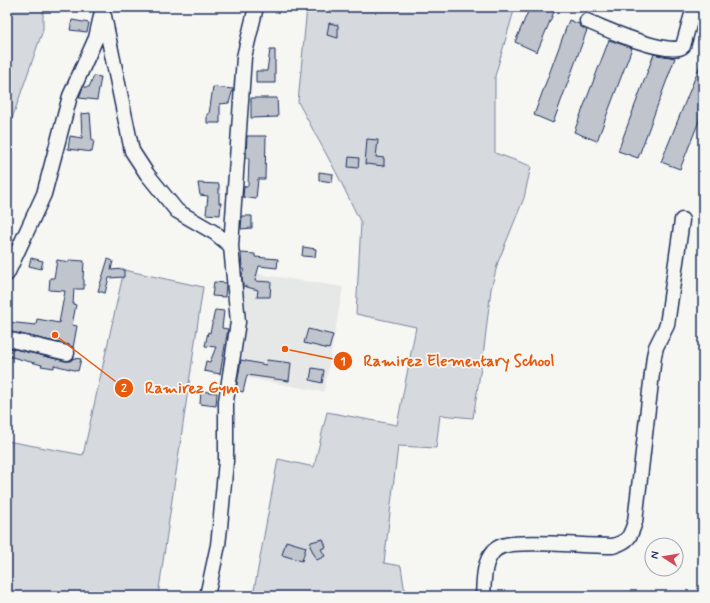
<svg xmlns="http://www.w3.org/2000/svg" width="710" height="603" font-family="Mynerve,sans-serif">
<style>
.built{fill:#e6e7e7}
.green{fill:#d6d9dd;stroke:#78849e}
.building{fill:#c0c4cd;stroke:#1b2f5e}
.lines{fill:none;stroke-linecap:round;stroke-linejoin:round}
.minor-casing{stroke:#1b2f5e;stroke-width:17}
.minor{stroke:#f6f6f2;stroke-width:14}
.leader{fill:none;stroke:#e8590c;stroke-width:1.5}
.callout-dot{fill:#e8590c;stroke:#f6f6f2;stroke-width:1.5}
.mark-label{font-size:12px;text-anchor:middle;font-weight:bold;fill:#fff}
.callout-label{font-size:16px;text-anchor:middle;font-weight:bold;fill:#e8590c;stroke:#f6f6f2;stroke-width:3.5;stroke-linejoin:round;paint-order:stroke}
</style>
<rect width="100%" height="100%" fill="#f6f6f2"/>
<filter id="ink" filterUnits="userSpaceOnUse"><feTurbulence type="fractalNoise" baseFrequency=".025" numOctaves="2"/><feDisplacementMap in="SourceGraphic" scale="8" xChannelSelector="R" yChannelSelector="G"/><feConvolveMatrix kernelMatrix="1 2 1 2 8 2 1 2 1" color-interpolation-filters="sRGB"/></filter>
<g filter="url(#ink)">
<path class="built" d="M 237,271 L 343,287 L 324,392 L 236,376 Z"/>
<path class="green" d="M 7,7 L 43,7 L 43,30 L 7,133 Z
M 307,7 L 515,7 L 495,76 L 495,153 L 531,166 L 524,198 L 498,262 L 491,289 L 484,348 L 473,418 L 440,415 L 436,448 L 398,446 L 384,563 L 401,566 L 404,587 L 411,596 L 253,596 L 278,459 L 314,467 L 327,412 L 397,425 L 416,327 L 356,314 L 361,223 L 337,174 L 298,102 Z
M 124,270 L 203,287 L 158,596 L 127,596 L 115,594 L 114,596 L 7,596 L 7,441 L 83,455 Z"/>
<path class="building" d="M 530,7 L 556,7 L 537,52 L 515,42 Z
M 72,20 L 89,23 L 87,32 L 70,30 Z
M 569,20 L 579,24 L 580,26 L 587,30 L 553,123 L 534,115 Z
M 329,23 L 338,25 L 338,38 L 327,35 Z
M 609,40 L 632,48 L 597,141 L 574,132 Z
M 270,50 L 275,50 L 275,83 L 256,83 L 256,71 L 267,71 Z
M 654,54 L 675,58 L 638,158 L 618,151 Z
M 703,58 L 703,111 L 680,169 L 661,162 Z
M 94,76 L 101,77 L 97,100 L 79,98 L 83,87 L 89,87 Z
M 213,87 L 233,89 L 229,103 L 220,104 L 220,123 L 207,123 L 207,114 L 209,114 Z
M 251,98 L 277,98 L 278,117 L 251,118 Z
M 90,113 L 92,140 L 94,140 L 92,152 L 68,149 L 70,136 L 82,138 L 81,114 Z
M 247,136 L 266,136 L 265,179 L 258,179 L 256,199 L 243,197 L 244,186 L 248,186 L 249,158 L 246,158 Z
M 367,139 L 378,140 L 376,157 L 384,158 L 384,166 L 365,164 Z
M 349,157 L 359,158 L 358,168 L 348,167 Z
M 319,172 L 333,174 L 332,182 L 319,180 Z
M 198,183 L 219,184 L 219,203 L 221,203 L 220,215 L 206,214 L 208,196 L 200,195 Z
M 242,216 L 252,216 L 252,228 L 241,229 Z
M 303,247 L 316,249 L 315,257 L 302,256 Z
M 241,253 L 255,254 L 255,257 L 278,259 L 277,268 L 259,266 L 255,281 L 271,282 L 270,297 L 257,297 L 258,290 L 243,286 L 242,275 L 244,269 L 242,269 Z
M 31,258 L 43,261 L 41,269 L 29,266 Z
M 108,259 L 113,261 L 111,270 L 124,269 L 124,277 L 109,278 L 105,293 L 98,291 Z
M 57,260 L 69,262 L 69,260 L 84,261 L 83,279 L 84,280 L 84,289 L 74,289 L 73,304 L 76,305 L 72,325 L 77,326 L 73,348 L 69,345 L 7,331 L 7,322 L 36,325 L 37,319 L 59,323 L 65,291 L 49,290 L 50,278 L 54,278 Z
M 214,282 L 226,283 L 225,297 L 212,296 Z
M 215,310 L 224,311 L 222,328 L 228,329 L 220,374 L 204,371 L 206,361 L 210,362 L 216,347 L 205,346 L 208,332 L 210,333 Z
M 308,329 L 333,335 L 329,349 L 304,343 Z
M 10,348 L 65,361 L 70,361 L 74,358 L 81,359 L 78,371 L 54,365 L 54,368 L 41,366 L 42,365 L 8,356 Z
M 241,360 L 266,365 L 267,360 L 291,363 L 289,381 L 247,375 L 243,392 L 236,390 Z
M 312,368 L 324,370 L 322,383 L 310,380 Z
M 201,391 L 217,393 L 216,406 L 200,404 Z
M 323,539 L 326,547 L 321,549 L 325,556 L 317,560 L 310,546 L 311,542 Z
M 286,541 L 306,547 L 302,561 L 282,555 Z"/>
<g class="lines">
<g class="minor-casing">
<path id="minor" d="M 104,16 L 132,151 L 147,174 L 177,211 L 215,233 L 231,246
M 587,21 C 603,28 671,58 683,46 L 694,7
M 7,274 L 44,194 L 70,96 L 96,38 L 103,7
M 7,339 L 67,353
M 207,596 L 218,545 L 220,527 L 226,461 L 226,401 L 238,322 L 231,246 L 244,57 L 256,7
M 483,596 C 484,582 483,563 493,552 C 498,546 505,545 512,544 C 545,541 580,546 613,546 C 629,541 630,537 635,522 L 654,356 L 656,347 L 667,325 L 682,220"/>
</g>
<use href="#minor" class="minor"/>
</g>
</g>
<path class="leader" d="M285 349L343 361M55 335L124 388"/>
<g class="callout-dot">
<circle cx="285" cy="349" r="4"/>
<circle cx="55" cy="335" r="4"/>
<circle cx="343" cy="361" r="10"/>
<circle cx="124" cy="388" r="10"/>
</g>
<g class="mark-label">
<text x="343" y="365">1</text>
<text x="124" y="392">2</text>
</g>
<g class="callout-label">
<text x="459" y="366">Ramirez Elementary School</text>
<text x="192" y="393">Ramirez Gym</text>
</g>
<rect width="710" height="603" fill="none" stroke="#f6f6f2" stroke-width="24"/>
<rect x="12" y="12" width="686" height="579" fill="none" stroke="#1b2f5e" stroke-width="1.5" filter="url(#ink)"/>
<g transform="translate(664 557) rotate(282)"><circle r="19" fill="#f6f6f2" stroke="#9ea6b7"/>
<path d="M0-3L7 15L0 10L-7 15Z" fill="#d1495b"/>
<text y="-6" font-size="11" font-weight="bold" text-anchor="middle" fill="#1b2f5e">N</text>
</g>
</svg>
